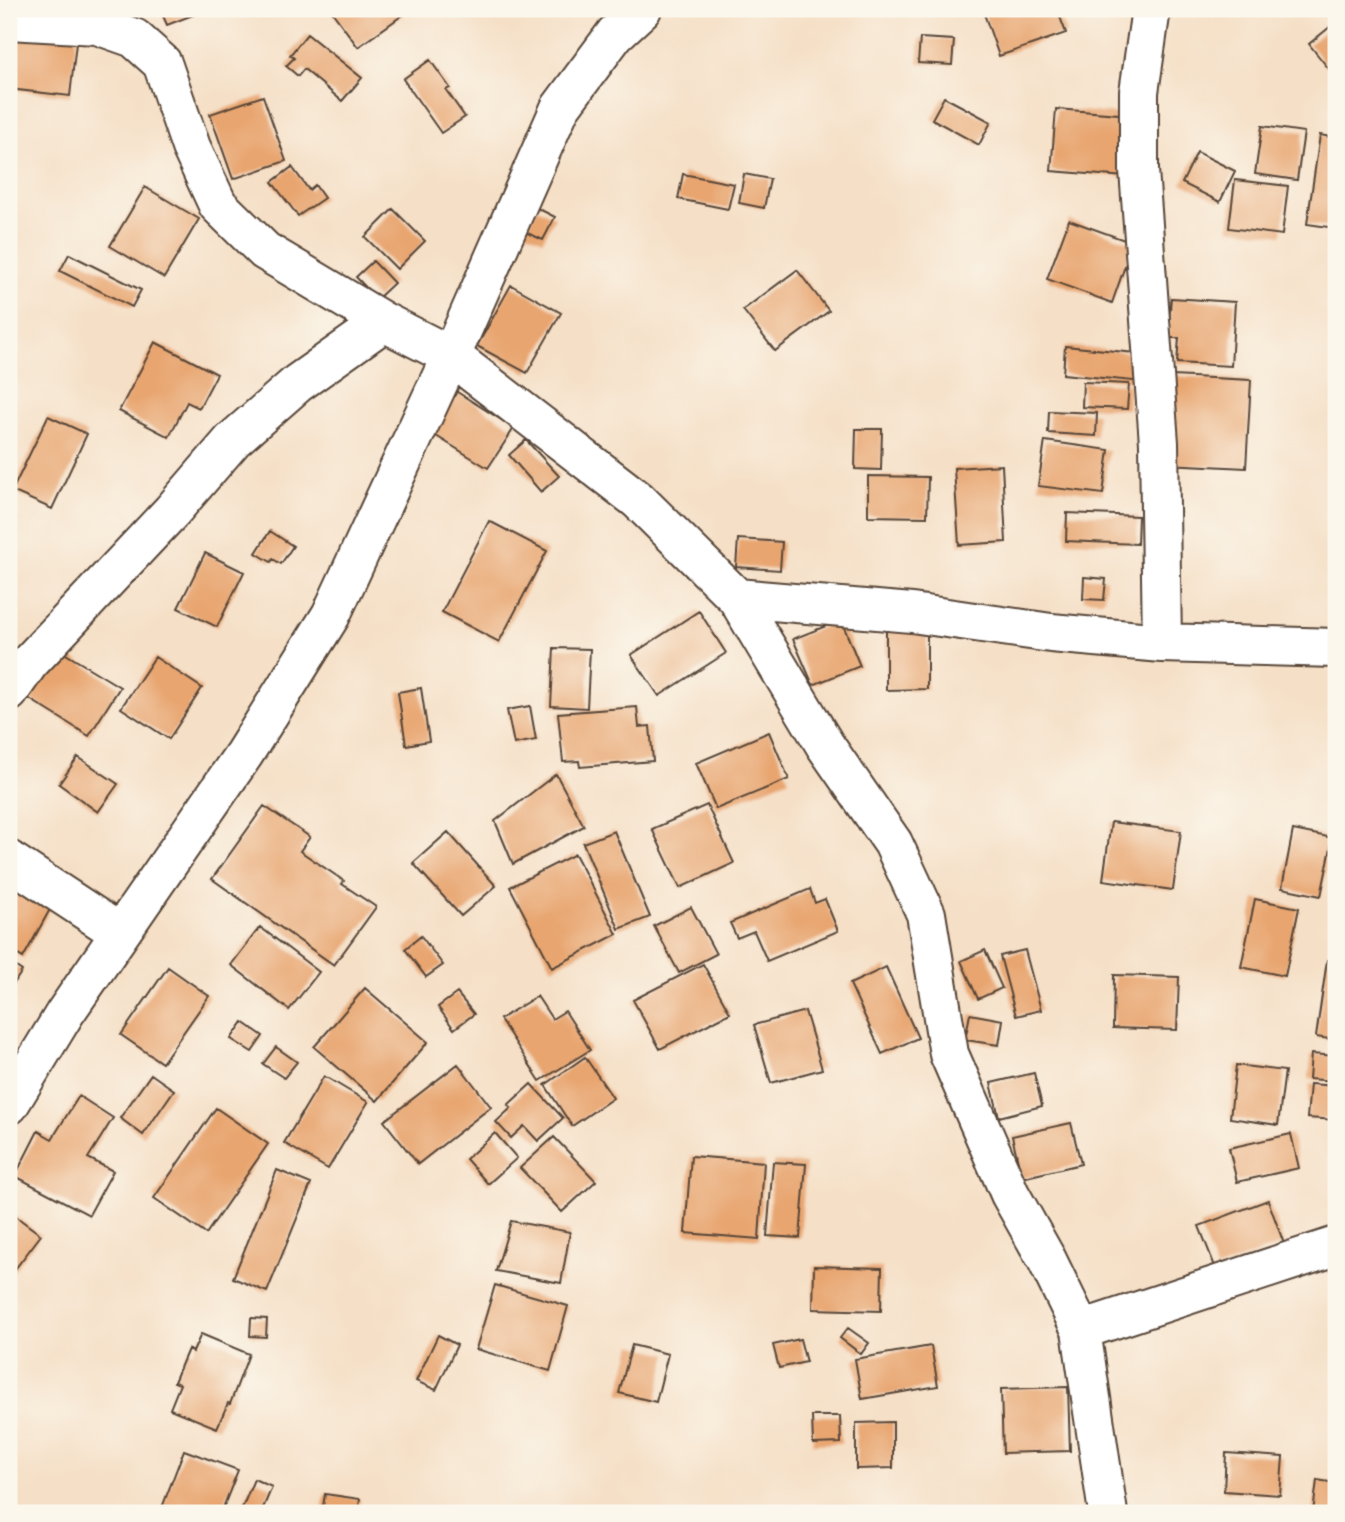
<svg xmlns="http://www.w3.org/2000/svg" width="1345" height="1522" font-family="Mynerve,sans-serif">
<style>
.building{fill:#e8a570}
.lines{fill:none;stroke-linecap:round;stroke-linejoin:round}
.minor-casing{stroke:#574537;stroke-width:42}
.minor{stroke:#fff;stroke-width:38}
</style>
<rect width="100%" height="100%" fill="#fbf7ec"/>
<filter id="ink" filterUnits="userSpaceOnUse"><feTurbulence type="fractalNoise" baseFrequency=".0143" numOctaves="2"/><feDisplacementMap in="SourceGraphic" scale="14" xChannelSelector="R" yChannelSelector="G"/><feConvolveMatrix kernelMatrix="1 2 1 2 8 2 1 2 1" color-interpolation-filters="sRGB"/></filter>
<filter id="wash" filterUnits="userSpaceOnUse"><feTurbulence type="fractalNoise" baseFrequency=".00686" numOctaves="4" result="noise"/><feDisplacementMap in="SourceGraphic" scale="28" xChannelSelector="R" yChannelSelector="G"/><feGaussianBlur stdDeviation="1.57" result="paint"/><feColorMatrix in="noise" values="0 0 0 0 0 0 0 0 0 0 0 0 0 0 0 0 0 1.4 0 .05"/><feComposite in="paint" operator="in"/></filter>
<g filter="url(#wash)">
<rect width="100%" height="100%" fill="#f5dfc6"/>
<g id="blocks">
<path class="building" d="M 160,9 L 208,9 L 167,25 Z
M 330,9 L 411,9 L 358,47 Z
M 989,9 L 1057,9 L 1066,33 L 999,56 L 983,11 Z
M 1336,22 L 1336,78 L 1309,44 Z
M 9,27 L 77,34 L 70,96 L 9,89 Z
M 307,34 L 362,78 L 342,101 L 304,69 L 298,76 L 286,66 L 294,58 L 290,55 Z
M 920,38 L 954,40 L 952,65 L 918,63 Z
M 430,60 L 450,88 L 446,90 L 465,117 L 441,133 L 403,79 Z
M 263,96 L 286,161 L 233,179 L 210,114 Z
M 944,97 L 991,122 L 979,145 L 932,119 Z
M 1056,109 L 1131,115 L 1126,177 L 1051,171 Z
M 1262,126 L 1304,132 L 1297,180 L 1255,174 Z
M 1320,135 L 1336,138 L 1336,228 L 1307,224 Z
M 1197,152 L 1235,171 L 1220,202 L 1182,183 Z
M 292,167 L 309,190 L 315,185 L 324,198 L 298,216 L 272,182 Z
M 683,174 L 734,184 L 728,209 L 678,199 Z
M 744,174 L 770,179 L 764,208 L 739,203 Z
M 1235,180 L 1288,186 L 1282,235 L 1229,228 Z
M 145,187 L 199,219 L 164,278 L 110,246 Z
M 537,208 L 555,217 L 543,240 L 525,232 Z
M 393,209 L 425,241 L 397,269 L 365,237 Z
M 1069,220 L 1133,243 L 1112,303 L 1047,279 Z
M 69,254 L 141,290 L 132,307 L 60,271 Z
M 373,261 L 394,283 L 377,299 L 356,277 Z
M 797,270 L 829,311 L 775,351 L 743,310 Z
M 511,285 L 561,313 L 527,373 L 477,346 Z
M 1171,298 L 1235,302 L 1231,366 L 1177,363 L 1179,338 L 1168,338 Z
M 155,342 L 217,374 L 199,408 L 187,402 L 169,437 L 119,411 Z
M 1065,346 L 1145,354 L 1143,382 L 1063,374 Z
M 1172,376 L 1251,380 L 1246,468 L 1167,464 Z
M 1083,382 L 1129,384 L 1127,409 L 1082,407 Z
M 454,390 L 514,428 L 488,468 L 428,431 Z
M 1049,411 L 1097,413 L 1096,436 L 1048,433 Z
M 48,416 L 87,434 L 52,509 L 12,491 Z
M 856,429 L 882,429 L 881,470 L 855,469 Z
M 526,440 L 559,476 L 541,492 L 509,455 Z
M 1045,441 L 1109,450 L 1103,494 L 1038,486 Z
M 1002,465 L 1006,542 L 959,545 L 954,468 Z
M 868,476 L 928,477 L 927,517 L 868,516 Z
M 1067,513 L 1138,516 L 1137,544 L 1066,541 Z
M 489,521 L 547,551 L 499,642 L 442,612 Z
M 270,531 L 293,546 L 281,564 L 273,559 L 271,562 L 256,553 Z
M 738,539 L 782,542 L 780,570 L 736,567 Z
M 205,553 L 244,572 L 217,627 L 178,608 Z
M 1084,577 L 1106,579 L 1104,600 L 1083,599 Z
M 699,611 L 726,653 L 659,696 L 631,655 Z
M 841,620 L 860,666 L 813,685 L 793,639 Z
M 886,630 L 927,630 L 927,689 L 886,690 Z
M 51,645 L 120,687 L 89,736 L 20,693 Z
M 554,648 L 590,649 L 587,708 L 551,706 Z
M 155,657 L 202,688 L 169,739 L 121,708 Z
M 421,688 L 429,741 L 406,745 L 398,692 Z
M 530,706 L 536,740 L 514,744 L 507,710 Z
M 637,707 L 639,727 L 650,726 L 653,761 L 580,767 L 579,761 L 563,762 L 558,713 Z
M 769,732 L 789,779 L 716,809 L 696,763 Z
M 78,757 L 118,784 L 98,812 L 59,784 Z
M 556,774 L 584,826 L 513,864 L 495,821 Z
M 707,805 L 734,863 L 680,888 L 652,829 Z
M 264,806 L 310,837 L 300,851 L 344,881 L 342,884 L 376,907 L 334,965 L 212,879 Z
M 1111,822 L 1181,831 L 1173,890 L 1103,880 Z
M 1293,830 L 1333,838 L 1321,896 L 1282,888 Z
M 614,831 L 650,917 L 619,929 L 583,843 Z
M 448,832 L 496,886 L 461,916 L 413,863 Z
M 575,854 L 617,934 L 552,968 L 510,887 Z
M 9,879 L 53,904 L 23,958 L 9,949 Z
M 810,889 L 815,903 L 825,899 L 838,931 L 767,961 L 754,931 L 737,938 L 730,923 Z
M 1255,899 L 1299,908 L 1285,976 L 1241,967 Z
M 691,907 L 716,954 L 679,973 L 654,926 Z
M 260,927 L 319,972 L 289,1010 L 231,965 Z
M 421,936 L 443,965 L 426,977 L 405,949 Z
M 985,950 L 1002,988 L 978,999 L 961,961 Z
M 1025,950 L 1041,1010 L 1016,1016 L 1000,956 Z
M 1327,960 L 1336,961 L 1336,1040 L 1316,1037 Z
M 9,962 L 22,971 L 9,991 Z
M 703,964 L 730,1013 L 660,1049 L 633,1000 Z
M 168,967 L 209,996 L 162,1063 L 121,1035 Z
M 886,967 L 918,1038 L 882,1054 L 850,984 Z
M 1114,975 L 1179,977 L 1177,1030 L 1113,1028 Z
M 365,988 L 428,1042 L 377,1101 L 314,1047 Z
M 457,993 L 474,1014 L 454,1029 L 438,1007 Z
M 537,996 L 552,1019 L 565,1011 L 590,1050 L 540,1081 L 500,1019 Z
M 805,1011 L 822,1069 L 771,1083 L 754,1025 Z
M 970,1014 L 1003,1020 L 999,1045 L 965,1040 Z
M 243,1022 L 263,1036 L 252,1052 L 231,1039 Z
M 276,1047 L 297,1062 L 284,1078 L 263,1064 Z
M 1311,1054 L 1336,1056 L 1336,1081 L 1309,1079 Z
M 585,1057 L 613,1098 L 572,1126 L 545,1085 Z
M 458,1064 L 491,1107 L 418,1164 L 384,1121 Z
M 1236,1065 L 1285,1071 L 1278,1125 L 1230,1118 Z
M 1034,1073 L 1042,1106 L 999,1117 L 991,1083 Z
M 151,1074 L 174,1090 L 143,1135 L 120,1118 Z
M 324,1076 L 368,1102 L 328,1169 L 284,1143 Z
M 531,1084 L 563,1118 L 538,1141 L 524,1126 L 511,1138 L 496,1122 L 511,1108 L 508,1105 Z
M 1310,1084 L 1336,1086 L 1336,1120 L 1307,1118 Z
M 79,1096 L 113,1118 L 88,1158 L 113,1171 L 89,1215 L 15,1176 L 38,1131 L 52,1139 Z
M 216,1108 L 268,1144 L 206,1234 L 154,1198 Z
M 1071,1123 L 1081,1164 L 1022,1178 L 1012,1136 Z
M 495,1133 L 517,1158 L 488,1184 L 466,1159 Z
M 1291,1134 L 1299,1168 L 1237,1182 L 1229,1148 Z
M 554,1137 L 596,1181 L 562,1212 L 520,1168 Z
M 691,1156 L 764,1162 L 759,1239 L 685,1233 Z
M 773,1162 L 806,1164 L 800,1238 L 767,1236 Z
M 277,1170 L 311,1184 L 267,1292 L 233,1278 Z
M 1268,1200 L 1284,1244 L 1216,1269 L 1199,1226 Z
M 10,1212 L 41,1235 L 9,1277 L 9,1213 Z
M 511,1221 L 570,1232 L 561,1283 L 496,1271 Z
M 814,1266 L 882,1268 L 881,1311 L 813,1309 Z
M 495,1285 L 568,1306 L 550,1371 L 476,1349 Z
M 251,1318 L 267,1319 L 266,1337 L 250,1336 Z
M 848,1328 L 869,1343 L 861,1354 L 840,1338 Z
M 201,1334 L 249,1354 L 230,1404 L 228,1403 L 217,1428 L 170,1409 L 180,1384 L 174,1382 L 188,1349 L 193,1352 Z
M 438,1335 L 457,1345 L 436,1390 L 416,1381 Z
M 800,1339 L 806,1362 L 779,1368 L 773,1345 Z
M 632,1345 L 668,1354 L 656,1402 L 619,1393 Z
M 931,1346 L 938,1386 L 862,1399 L 855,1359 Z
M 1068,1387 L 1070,1451 L 1003,1453 L 1001,1389 Z
M 812,1416 L 840,1416 L 841,1443 L 813,1444 Z
M 893,1422 L 893,1468 L 856,1469 L 856,1423 Z
M 184,1450 L 238,1470 L 221,1513 L 160,1513 Z
M 1226,1453 L 1283,1457 L 1280,1495 L 1224,1491 Z
M 254,1479 L 272,1487 L 261,1513 L 240,1513 Z
M 1317,1480 L 1336,1483 L 1336,1513 L 1313,1513 Z
M 325,1494 L 360,1499 L 358,1513 L 322,1513 Z"/>
</g>
</g>
<g filter="url(#ink)">
<use href="#blocks" fill-opacity="0" stroke="#574537" stroke-width="2"/>
<g class="lines">
<g class="minor-casing">
<path id="minor" d="M 1151,9 L 1139,92 L 1139,170 L 1159,443 L 1162,643
M 9,20 L 97,25 L 134,38 L 162,63 L 191,147 L 218,205 L 265,251 L 384,322 L 451,356 L 638,500 L 737,598 L 825,745 L 893,843 L 926,914 L 949,1054 L 1010,1194 L 1047,1260 L 1081,1330 L 1108,1513
M 737,598 L 912,613 L 1051,633 L 1162,643 L 1336,648
M 9,692 L 29,663 L 172,511 L 233,440 L 298,383 L 384,322
M 9,860 L 120,933
M 9,1105 L 65,1013 L 244,754 L 331,615 L 451,356 L 560,108 L 615,34 L 642,9
M 1081,1330 L 1336,1246"/>
</g>
<use href="#minor" class="minor"/>
</g>
</g>
<rect width="1345" height="1522" fill="none" stroke="#fbf7ec" stroke-width="35"/>
</svg>
